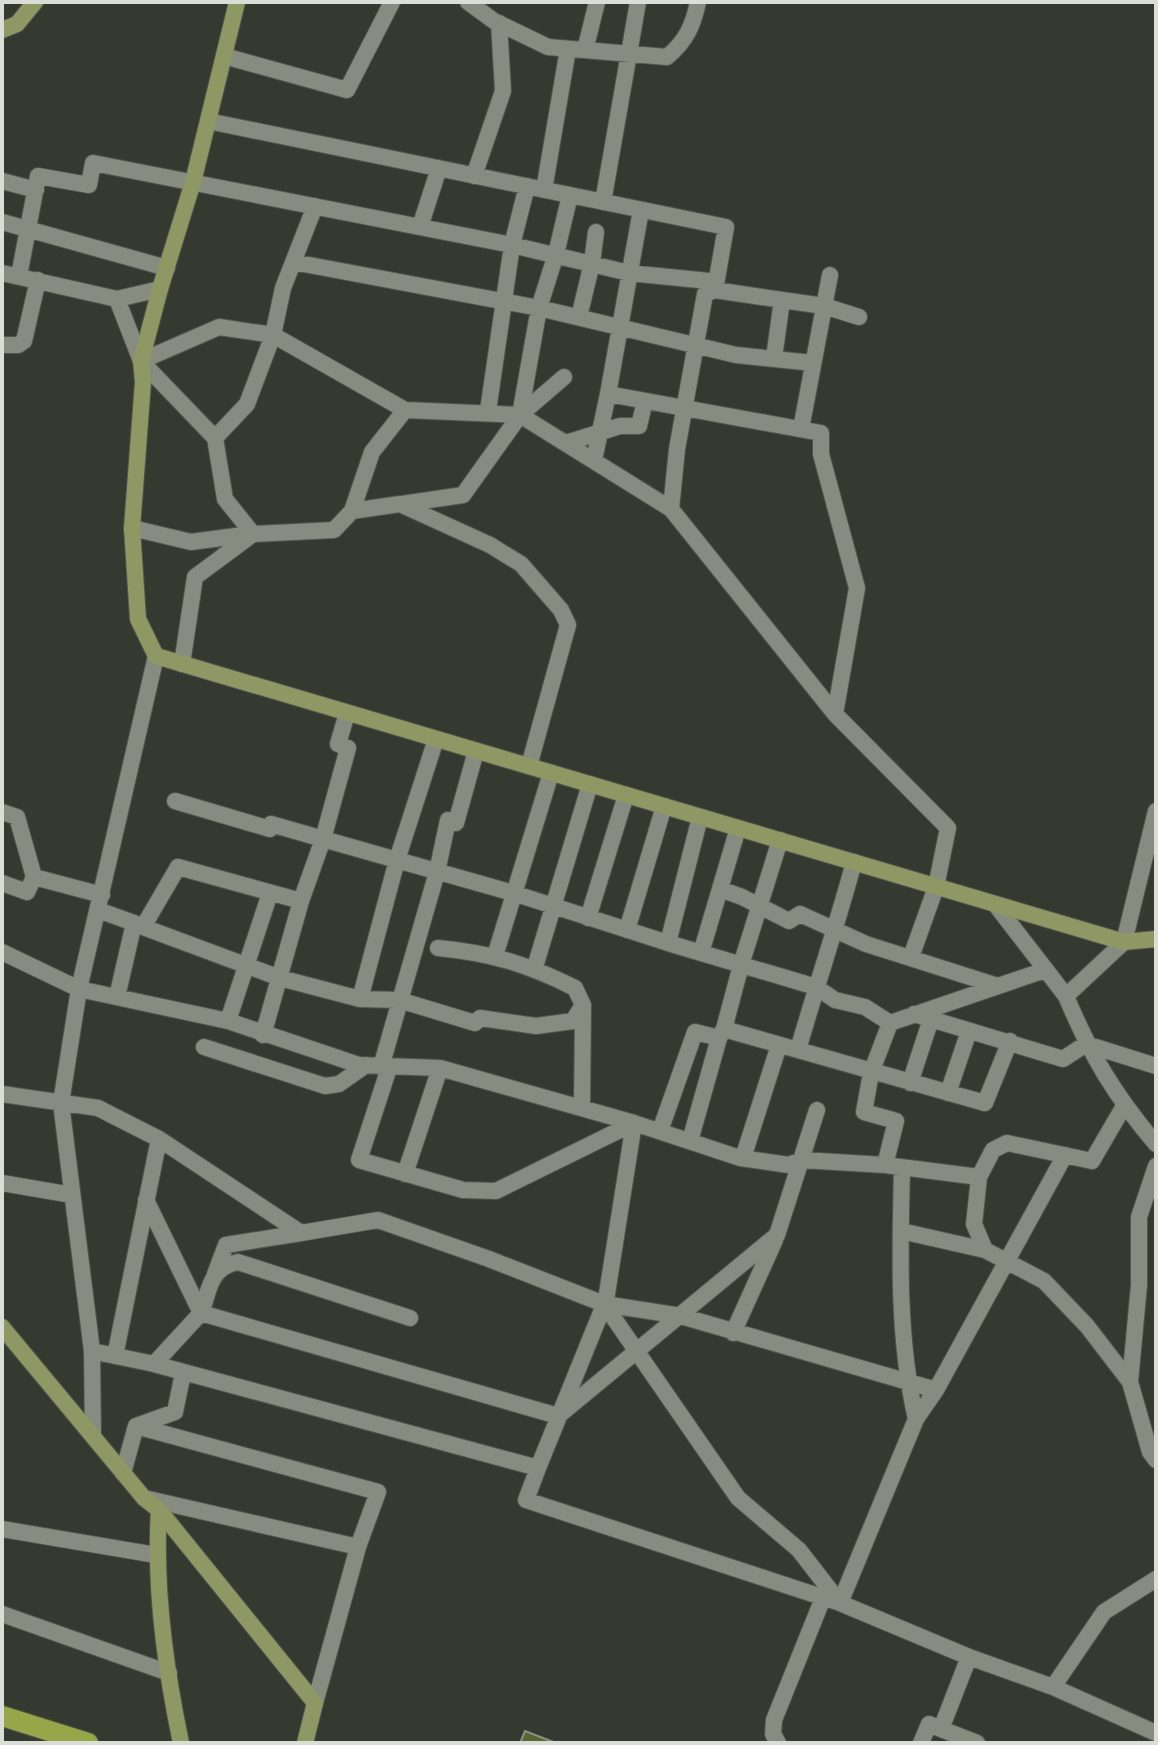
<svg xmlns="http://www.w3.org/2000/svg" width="1158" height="1745" font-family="Merriweather,serif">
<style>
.building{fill:#5a6534;stroke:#8b8e83;stroke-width:2}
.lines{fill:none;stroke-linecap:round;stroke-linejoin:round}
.street-casing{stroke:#53554d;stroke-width:18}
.secondary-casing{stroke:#53554d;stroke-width:18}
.primary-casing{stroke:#53554d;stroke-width:22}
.street{stroke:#888b80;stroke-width:16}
.secondary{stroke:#8f9864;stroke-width:16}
.primary{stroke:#96a648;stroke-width:20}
</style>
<rect width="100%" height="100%" fill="#36392f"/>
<path class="building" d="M 525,1731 L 556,1743 L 520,1743 Z"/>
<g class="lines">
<g class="street-casing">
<path id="street" d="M 468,2 L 494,21 L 548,47 L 667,57 C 686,41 693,26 698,2
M 585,50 L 597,2
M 224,56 L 347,90 L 392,2
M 208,121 L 726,227 L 715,290 L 782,300 L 774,358
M 474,176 L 503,91 L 499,23
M 2,181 L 36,190
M 544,190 L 568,49
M 603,202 L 638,2
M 2,222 L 167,268
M 420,227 L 439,168
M 293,262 L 539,308 L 736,355 L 813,363
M 2,273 L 117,299 L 141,361 L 215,438 L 225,499 L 253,534 L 334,530 L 352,511 L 372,452 L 405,410
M 19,276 L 38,176 L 89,185 L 93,163 L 512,245 L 629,273 L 709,281 L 715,290 L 705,294 L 677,449 L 671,509
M 117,299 L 160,289
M 782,300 L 824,306 L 859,317
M 579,317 L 592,263 L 596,232
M 2,345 L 18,345 L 24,341 L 38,280
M 141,361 L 219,327 L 273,335 L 405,410 L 520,415 L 671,509 L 835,714 L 948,828 L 936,887 L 911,957
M 608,394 L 641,210
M 488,411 L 512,245 L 527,186
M 520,415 L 539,308 L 556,254 L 570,195
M 801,429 L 830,275
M 215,438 L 247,404 L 273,335 L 283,288 L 315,206
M 566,443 L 620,426 L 639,426 L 645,401
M 594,460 L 608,394 L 821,433 L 821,454 L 857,588 L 835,714
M 402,504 L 463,495 L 520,415 L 564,377
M 352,511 L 400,504 L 490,545 L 521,564 L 561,610 L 568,625 L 529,766
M 132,528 L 191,542 L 251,534
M 182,664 L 195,577 L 253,534
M 175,801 L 270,829 L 271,824 L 323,839 L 348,748 L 338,744 L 347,713
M 2,812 L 17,817 L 34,877
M 2,883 L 27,892 L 34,877 L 102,895
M 720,889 L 742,897 L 789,921 L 800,914 L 866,944 L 998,986
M 995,904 L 1066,996 L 1124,942 L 1156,811
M 98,910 L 134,923
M 588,918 L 626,795
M 143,927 L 280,978 L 360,999 L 399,1000 L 475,1023 L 480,1018 L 536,1026 L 573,1021 L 583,1005 L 575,988 C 527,964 491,953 438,948
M 627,930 L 664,806
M 668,943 L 700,817
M 2,952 L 79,989 L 228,1021 L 359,1065 L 440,1068 L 634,1123 L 740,1158 L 789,1165 L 802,1160 L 885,1165 L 896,1121 L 864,1112 L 871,1073 L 890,1023 L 1045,970
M 701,953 L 738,828
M 495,956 L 551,773
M 535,967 L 590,784
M 1066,996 C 1090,1054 1115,1096 1156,1144
M 117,997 L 134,923 L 143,927 L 178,867 L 301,901 L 323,839 L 513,893 L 668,943 L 816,987 L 835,1000 L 865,1007 L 890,1023
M 360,999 L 397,860 L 436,739
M 914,1014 L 1063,1059 L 1086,1044 L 1156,1066
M 228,1021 L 270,893
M 724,1029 L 741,965 L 780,840
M 263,1035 L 301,901
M 204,1047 L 325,1086 L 339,1084 L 366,1065
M 798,1050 C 816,987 837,925 854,862
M 381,1067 L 437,872 L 448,820 L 456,823 L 476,751
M 389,1068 L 359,1160 L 463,1190 L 496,1191 L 634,1123
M 910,1083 L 931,1019
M 948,1093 L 969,1031
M 2,1094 L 98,1108 L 159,1139 L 115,1356
M 582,1108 L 583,1007
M 660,1131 L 695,1032 L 719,1038 L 724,1029 L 985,1103 L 1010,1041
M 159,1139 L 301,1233 L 378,1220 L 489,1259 L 604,1304 L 681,1316 L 936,1390
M 690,1141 L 719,1038
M 743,1158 L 779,1045
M 885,1165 L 979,1177 L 993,1150 L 1007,1143 L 1092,1161 L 1124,1106
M 1156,1166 L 1139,1217 L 1139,1285 L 1130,1382 L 1150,1452 L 1156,1460
M 902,1167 C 900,1252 897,1336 916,1419
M 405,1174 L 440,1068
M 979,1177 L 974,1224 L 985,1250 L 1044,1281 L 1087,1326 L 1130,1382
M 2,1183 L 72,1195
M 146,1200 L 201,1313
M 901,1231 L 985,1250
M 215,1274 L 226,1245 L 301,1233
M 604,1304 L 738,1498 L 799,1550 L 840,1603
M 201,1313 C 210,1289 209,1268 238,1262 L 410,1318
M 733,1333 L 775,1240
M 92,1351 L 154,1364 L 538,1468 L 526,1500 L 840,1603 L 969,1657 L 1053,1687 L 1104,1612 L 1156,1579
M 154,1364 L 201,1313 L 558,1416 L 777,1235 L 817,1110
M 136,1426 L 175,1412 L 183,1373
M 93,1436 L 92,1351 L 61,1103 L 79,989 L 156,656
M 538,1468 L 606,1300 L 634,1123
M 123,1473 L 136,1426 L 378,1492 L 358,1547
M 144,1498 L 358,1547 L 315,1703
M 2,1529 L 156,1555
M 840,1603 L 916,1419 L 936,1390 L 1065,1155
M 2,1614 L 169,1673
M 969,1657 L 941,1729 L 977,1743
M 1053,1687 L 1156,1733
M 778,1743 L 773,1734 L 774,1720 L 823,1598
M 921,1743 L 929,1724 L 941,1729"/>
</g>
<g class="secondary-casing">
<path id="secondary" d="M 237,2 L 193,182 L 160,289 L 141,361 L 143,382 L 132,528 L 138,619 L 156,656 L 1124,942 L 1156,939
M 2,30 L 17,24 L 35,2
M 2,1327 L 144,1498 L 159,1510 L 315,1703 L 305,1743
M 159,1510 C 154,1587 165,1667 181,1743"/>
</g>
<g class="primary-casing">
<path id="primary" d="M 2,1716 L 88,1743"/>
</g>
<use href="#street" class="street"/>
<use href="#secondary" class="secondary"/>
<use href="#primary" class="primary"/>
</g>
<rect width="1158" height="1745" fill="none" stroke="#dbddd7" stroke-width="8"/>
</svg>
